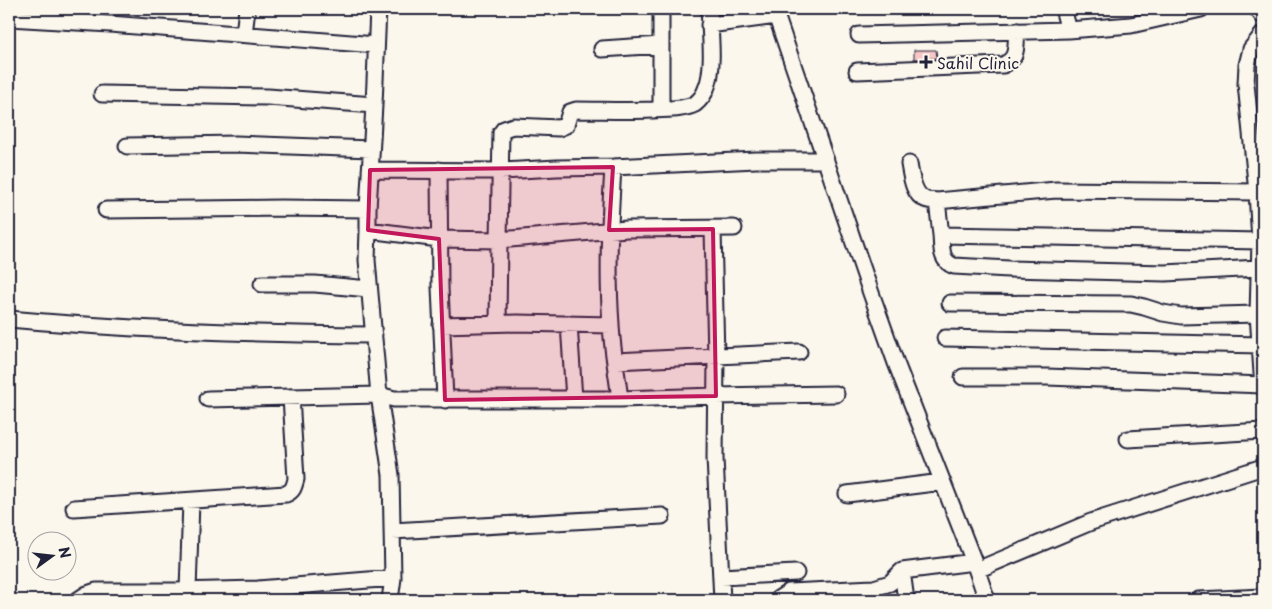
<svg xmlns="http://www.w3.org/2000/svg" width="1272" height="609" font-family="'Playpen Sans',sans-serif">
<style>
.building{fill:#f7c6c5;stroke:#22223b}
.lines{fill:none;stroke-linecap:round;stroke-linejoin:round}
.minor-casing{stroke:#22223b;stroke-width:19}
.major-casing{stroke:#22223b;stroke-width:22}
.minor{stroke:#fbf7ec;stroke-width:15}
.major{stroke:#fbf7ec;stroke-width:19}
.marked{fill:#c2185b;fill-opacity:0.2;stroke:#c2185b;stroke-width:4;stroke-linejoin:round}
.poi-dot{fill:#22223b;stroke:#fbf7ec;stroke-width:2}
.labels{text-anchor:middle;dominant-baseline:central;stroke-width:4;stroke-linejoin:round;paint-order:stroke}
.poi-label{font-size:15px;fill:#22223b;stroke:#fbf7ec;text-anchor:start}
</style>
<rect width="100%" height="100%" fill="#fbf7ec"/>
<filter id="ink" filterUnits="userSpaceOnUse"><feTurbulence type="fractalNoise" baseFrequency=".02" numOctaves="2"/><feDisplacementMap in="SourceGraphic" scale="10" xChannelSelector="R" yChannelSelector="G"/><feConvolveMatrix kernelMatrix="1 2 1 2 8 2 1 2 1" color-interpolation-filters="sRGB"/></filter>
<g filter="url(#ink)">
<path class="building" d="M 914,50 L 936,50 L 937,58 L 914,59 Z"/>
<g class="lines">
<g class="minor-casing">
<path id="minor" d="M 378,9 L 374,105 L 368,209 L 368,230 L 367,260 L 379,395 L 391,475 L 393,578 L 390,600
M 661,9 L 661,109
M 774,9 L 871,293 L 896,363 L 974,562 L 987,600
M 1063,9 L 1069,30
M 9,18 L 110,24 L 376,45
M 709,25 L 777,16
M 244,34 L 247,9
M 1263,34 L 1251,49 L 1247,65 L 1246,84 L 1257,192 L 1260,241 L 1258,314 L 1263,388
M 859,35 L 1069,30 L 1131,25 L 1201,9
M 602,49 L 661,45
M 857,71 L 1003,65 C 1019,58 1015,47 1017,31
M 102,94 L 268,97 L 374,105
M 127,146 L 236,144 L 371,149
M 909,164 C 911,175 913,195 925,199 C 928,201 933,200 937,201 L 941,235 L 1260,241
M 613,167 C 610,219 607,271 611,324 C 612,349 617,374 620,399
M 370,170 L 500,171 L 557,168 L 613,167 L 756,160 L 826,160
M 439,170 L 440,287 L 445,400
M 937,201 L 1056,190 L 1257,192
M 106,210 L 281,208 L 368,209
M 713,229 L 716,357 L 715,458 L 722,600
M 368,230 L 439,239 L 499,240 L 627,229 L 734,228
M 941,235 C 942,247 940,261 954,266 L 1009,269 L 1165,273 L 1259,268
M 262,284 L 315,284 L 369,289
M 950,303 L 1131,304 L 1144,307 L 1163,313 L 1181,316 L 1258,314
M 9,319 C 130,330 252,334 374,335
M 498,323 L 499,240 L 501,133 L 504,129 L 513,126 L 559,128 L 566,125 L 570,112 L 576,110 C 602,110 627,111 653,110 C 666,109 683,110 695,104 C 700,100 704,95 706,89 C 715,70 710,30 709,9
M 569,324 L 574,399
M 441,325 L 517,323 L 611,325
M 945,338 L 1261,345
M 615,361 L 799,352
M 963,377 L 1047,377 L 1263,385
M 208,399 L 379,395 L 394,399 L 620,399 L 716,396 L 836,394
M 1128,439 L 1263,431
M 847,494 L 942,482
M 74,508 L 286,494 C 293,491 294,487 296,479 L 291,397
M 392,531 L 662,516
M 977,570 L 1091,522 L 1263,467
M 902,571 L 906,600
M 721,577 L 796,573
M 188,591 L 191,501
M 78,600 L 87,594 L 96,591 L 176,591 L 258,589 L 393,578
M 778,600 L 778,599 L 789,592 L 874,588 L 890,583 L 902,571 L 974,562
M 1198,600 L 1263,597"/>
</g>
<g class="major-casing">
<path id="major" d="M 1259,9 L 1263,14"/>
</g>
<use href="#minor" class="minor"/>
<use href="#major" class="major"/>
</g>
</g>
<path class="marked" d="M 613,167 L 609,230 L 713,229 L 716,396 L 445,400 L 439,239 L 368,230 L 370,170 Z"/>
<path class="poi-dot" d="M923.5 54.5h5v5h5v5h-5v5h-5v-5h-5v-5h5z"/>
<g class="labels">
<g class="poi-label">
<text x="937" y="62">Sahil Clinic</text>
</g>
</g>
<rect width="1272" height="609" fill="none" stroke="#fbf7ec" stroke-width="30"/>
<rect x="15" y="15" width="1242" height="579" fill="none" stroke="#22223b" stroke-width="2" filter="url(#ink)"/>
<g transform="translate(52 556) rotate(75)"><circle r="24" fill="#fbf7ec" stroke="#a4a2a5"/>
<path d="M0-4L9 19L0 12L-9 19Z" fill="#22223b"/>
<text y="-8" font-size="14" font-weight="bold" text-anchor="middle" fill="#22223b">N</text>
</g>
</svg>
